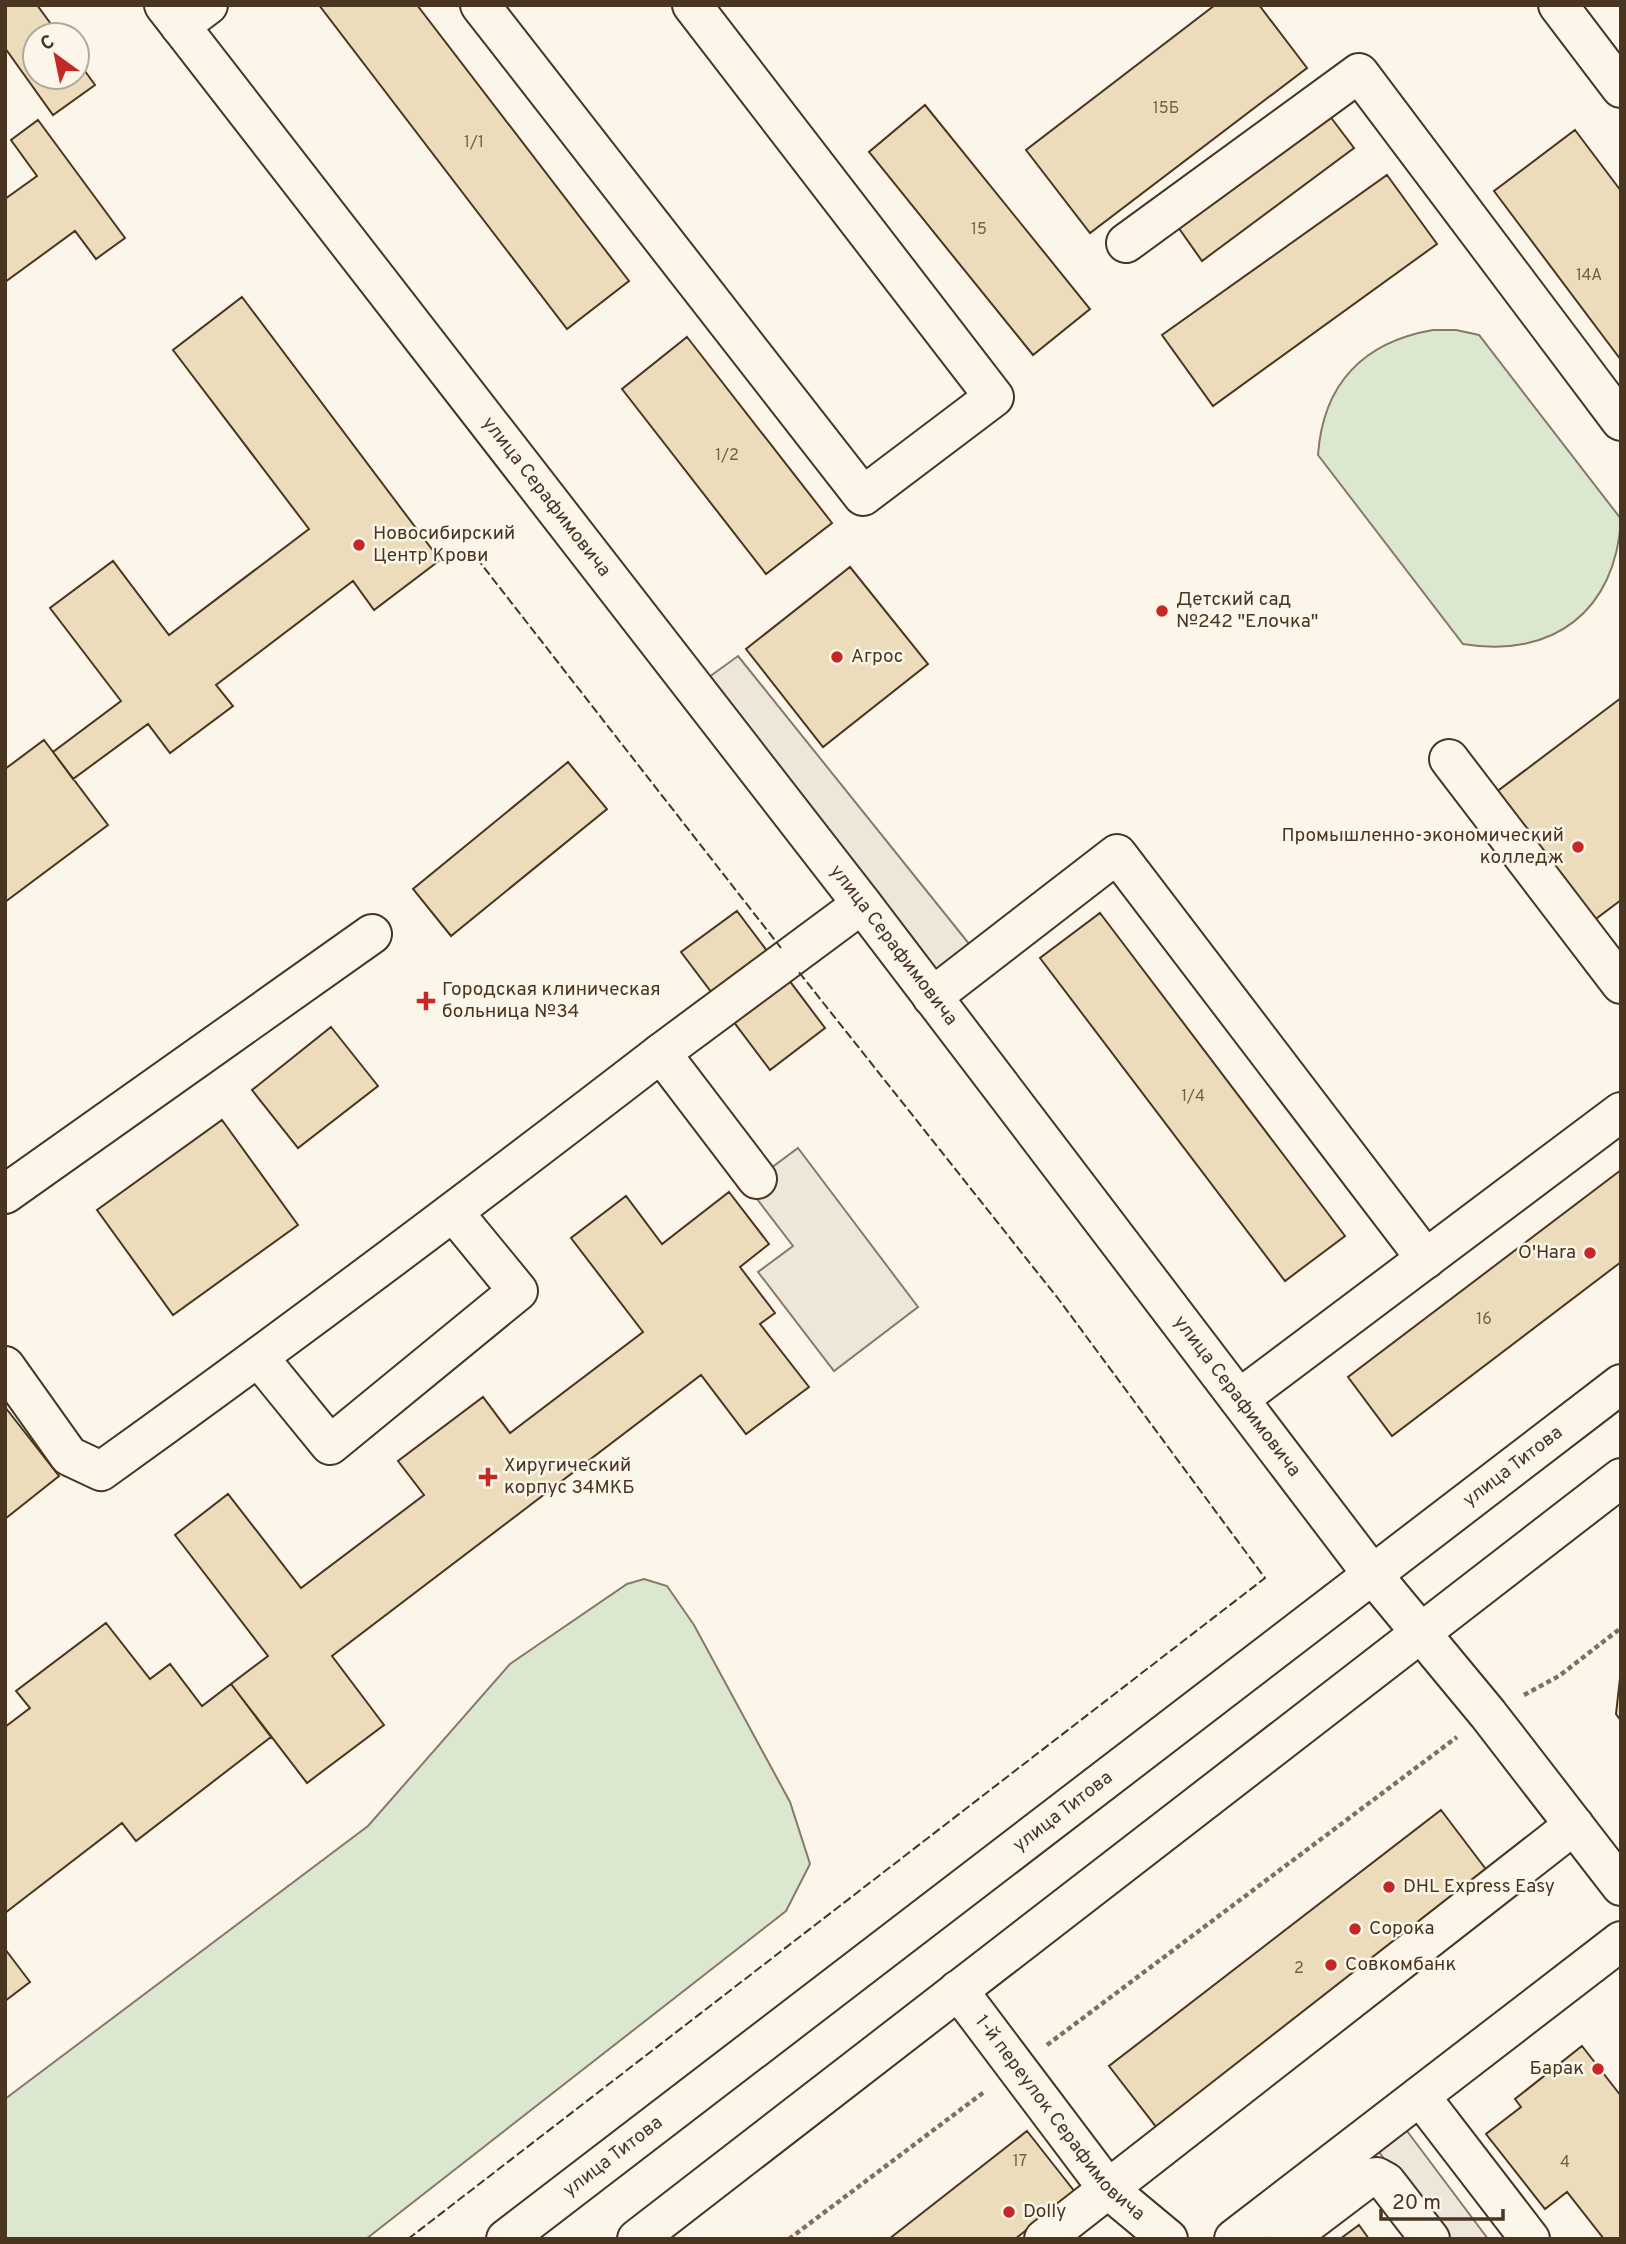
<svg xmlns="http://www.w3.org/2000/svg" width="1626" height="2244" font-family="Overpass,sans-serif">
<style>
.green{fill:#dce7d0;stroke:#887966;stroke-width:2}
.parking{fill:#ede7d9;stroke:#887966;stroke-width:2}
.building{fill:#ecdcbc;stroke:#4a3520;stroke-width:2}
.lines{fill:none;stroke-linecap:round;stroke-linejoin:round}
.minor-casing{stroke:#4a3520;stroke-width:42}
.major-casing{stroke:#4a3520;stroke-width:42}
.path{stroke:#7f6f5c;stroke-width:4.5;stroke-dasharray:5 3.5;stroke-linecap:butt}
.minor{stroke:#fbf6e9;stroke-width:38}
.major{stroke:#fbf6e9;stroke-width:38}
.fence{stroke:#4a3520;stroke-width:2;stroke-dasharray:9 3.5;stroke-linecap:butt}
.poi-dot{fill:#c62828;stroke:#fbf6e9;stroke-width:2.5}
.labels{text-anchor:middle;dominant-baseline:central;stroke-width:5;stroke-linejoin:round;paint-order:stroke}
.number-label{font-size:16px;fill:#725f47}
.street-label{font-size:19px;fill:#4a3520;stroke:#fbf6e9}
.poi-label{font-size:19px;fill:#4a3520;stroke:#fbf6e9;text-anchor:start}
</style>
<rect width="100%" height="100%" fill="#fbf6e9"/>
<path class="green" d="M 1433,330 L 1456,330 L 1479,335 L 1621,519 C 1616,611 1553,659 1463,644 L 1318,455 C 1323,384 1363,342 1433,330 Z
M 644,1579 L 667,1586 L 694,1625 L 790,1802 L 810,1864 L 786,1911 L 366,2239 L 5,2239 L 5,2099 L 368,1826 L 510,1664 L 627,1584 Z"/>
<path class="parking" d="M 738,656 L 970,945 L 924,986 L 694,688 Z
M 798,1148 L 918,1307 L 834,1371 L 758,1272 L 793,1246 L 747,1186 Z
M 1401,2123 L 1488,2239 L 1444,2239 L 1373,2144 Z"/>
<path class="building" d="M 5,5 L 37,5 L 59,35 L 35,35 L 35,77 L 77,77 L 77,60 L 95,85 L 53,115 L 5,48 Z
M 319,5 L 417,5 L 629,281 L 567,329 Z
M 1215,5 L 1259,5 L 1307,68 L 1090,233 L 1026,150 Z
M 925,105 L 1090,309 L 1033,355 L 869,152 Z
M 1329,115 L 1354,148 L 1202,261 L 1178,227 Z
M 38,120 L 125,238 L 96,259 L 75,231 L 5,282 L 5,199 L 37,176 L 11,140 Z
M 1575,130 L 1621,191 L 1621,360 L 1494,191 Z
M 1387,175 L 1437,244 L 1213,406 L 1162,335 Z
M 242,297 L 440,560 L 374,610 L 353,581 L 216,685 L 233,706 L 170,753 L 148,724 L 73,779 L 53,752 L 121,701 L 50,608 L 113,561 L 169,635 L 309,529 L 173,350 Z
M 687,337 L 832,523 L 766,574 L 622,389 Z
M 850,567 L 928,664 L 823,747 L 746,649 Z
M 1621,698 L 1621,900 L 1593,921 L 1495,793 Z
M 44,740 L 108,825 L 5,902 L 5,769 Z
M 568,762 L 607,809 L 451,936 L 413,889 Z
M 737,911 L 825,1028 L 770,1070 L 681,952 Z
M 1100,913 L 1345,1236 L 1285,1281 L 1040,958 Z
M 331,1027 L 378,1086 L 298,1148 L 252,1090 Z
M 222,1120 L 298,1225 L 173,1315 L 97,1210 Z
M 1621,1170 L 1621,1262 L 1392,1436 L 1348,1377 Z
M 729,1192 L 769,1244 L 740,1267 L 775,1313 L 760,1324 L 809,1387 L 746,1434 L 701,1375 L 332,1656 L 384,1725 L 307,1783 L 231,1684 L 268,1656 L 175,1535 L 228,1494 L 301,1588 L 424,1495 L 398,1461 L 483,1397 L 510,1433 L 643,1332 L 571,1238 L 626,1196 L 662,1244 Z
M 5,1407 L 59,1476 L 5,1519 Z
M 106,1623 L 150,1679 L 170,1664 L 202,1706 L 231,1684 L 271,1737 L 136,1841 L 122,1823 L 5,1913 L 5,1727 L 30,1708 L 16,1691 Z
M 1621,1669 L 1621,1721 L 1616,1714 Z
M 1441,1810 L 1488,1872 L 1157,2128 L 1109,2066 Z
M 5,1949 L 30,1982 L 5,2001 Z
M 1582,2046 L 1621,2096 L 1621,2239 L 1604,2239 L 1567,2192 L 1545,2209 L 1486,2134 L 1521,2107 L 1515,2099 Z
M 1027,2131 L 1075,2192 L 1015,2239 L 889,2239 Z
M 1359,2225 L 1369,2239 L 1340,2239 Z"/>
<g class="lines">
<g class="minor-casing">
<g id="minor">
<path id="s1" d="M 164,5 L 862,904 L 1372,1574 L 1488,1714 L 1621,1886"/>
<path d="M 480,5 L 863,496 L 994,397 L 692,5"/>
<path d="M 1558,5 L 1621,88"/>
<path d="M 180,26 L 208,5"/>
<path d="M 1126,243 L 1359,73 L 1621,421"/>
<path d="M 1449,759 L 1621,984"/>
<path d="M 932,997 L 1117,854 L 1426,1259"/>
<path d="M 757,1179 L 661,1053 L 862,904"/>
<path d="M 5,1194 L 372,934"/>
<path d="M 259,1358 L 330,1445 L 518,1291 L 454,1213"/>
<path d="M 5,1366 L 69,1456 L 101,1471 C 291,1335 477,1195 661,1053"/>
<path d="M 1239,1399 L 1621,1112"/>
<path id="s2" d="M 958,1990 L 1108,2189 L 1168,2239"/>
<path d="M 1420,2096 L 1530,2239"/>
<path d="M 1044,2239 L 1574,1825"/>
<path d="M 1234,2239 L 1621,1941"/>
<path d="M 1287,2239 L 1366,2179 L 1377,2177 L 1386,2182 L 1430,2239"/>
</g>
</g>
<g class="major-casing">
<g id="major">
<path id="s3" d="M 506,2239 L 1621,1384"/>
<path d="M 637,2239 L 1621,1478"/>
</g>
</g>
<path class="path" d="M 1524,1695 L 1559,1676 L 1621,1628
M 1047,2045 L 1457,1737
M 789,2239 L 984,2092"/>
<use href="#minor" class="minor"/>
<use href="#major" class="major"/>
<path class="fence" d="M 440,560 L 475,556 L 781,948
M 408,2239 L 1265,1578 L 1060,1301 L 798,971"/>
</g>
<g class="poi-dot">
<circle cx="359" cy="545" r="7"/>
<circle cx="1162" cy="611" r="7"/>
<circle cx="837" cy="657" r="7"/>
<circle cx="1578" cy="847" r="7"/>
<path d="M422.5 990.5h7v7h7v7h-7v7h-7v-7h-7v-7h7z"/>
<circle cx="1590" cy="1253" r="7"/>
<path d="M484.5 1466.5h7v7h7v7h-7v7h-7v-7h-7v-7h7z"/>
<circle cx="1389" cy="1887" r="7"/>
<circle cx="1355" cy="1929" r="7"/>
<circle cx="1331" cy="1965" r="7"/>
<circle cx="1598" cy="2069" r="7"/>
<circle cx="1009" cy="2212" r="7"/>
</g>
<g class="labels">
<g class="number-label">
<text x="1166" y="109">15Б</text>
<text x="474" y="143">1/1</text>
<text x="979" y="230">15</text>
<text x="1589" y="276">14А</text>
<text x="727" y="456">1/2</text>
<text x="1193" y="1097">1/4</text>
<text x="1484" y="1320">16</text>
<text x="1299" y="1969">2</text>
<text x="1020" y="2162">17</text>
<text x="1565" y="2163">4</text>
</g>
<g class="street-label">
<text stroke="none"><textPath href="#s1" startOffset="623">улица Серафимовича</textPath></text>
<text stroke="none"><textPath href="#s1" startOffset="1190">улица Серафимовича</textPath></text>
<text stroke="none"><textPath href="#s1" startOffset="1757">улица Серафимовича</textPath></text>
<text stroke="none"><textPath href="#s3" startOffset="1269">улица Титова</textPath></text>
<text stroke="none"><textPath href="#s3" startOffset="702">улица Титова</textPath></text>
<text stroke="none"><textPath href="#s2" startOffset="164">1-й переулок Серафимовича</textPath></text>
<text stroke="none"><textPath href="#s3" startOffset="135">улица Титова</textPath></text>
</g>
<g class="poi-label">
<text x="373" y="534">Новосибирский<tspan x="373" dy="22">Центр Крови</tspan></text>
<text x="1176" y="600">Детский сад<tspan x="1176" dy="22">№242 "Елочка"</tspan></text>
<text x="851" y="657">Агрос</text>
<text x="1564" y="836" text-anchor="end">Промышленно-экономический<tspan x="1564" dy="22">колледж</tspan></text>
<text x="442" y="990">Городская клиническая<tspan x="442" dy="22">больница №34</tspan></text>
<text x="1576" y="1253" text-anchor="end">O'Hara</text>
<text x="504" y="1466">Хиругический<tspan x="504" dy="22">корпус 34МКБ</tspan></text>
<text x="1403" y="1887">DHL Express Easy</text>
<text x="1369" y="1929">Сорока</text>
<text x="1345" y="1965">Совкомбанк</text>
<text x="1584" y="2069" text-anchor="end">Барак</text>
<text x="1023" y="2212">Dolly</text>
</g>
</g>
<rect width="1626" height="2244" fill="none" stroke="#4a3520" stroke-width="14"/>
<g transform="translate(56 56) rotate(327)"><circle r="33" fill="#fbf6e9" stroke="#b4a999" stroke-width="2"/>
<path d="M0-5L12 26L0 18L-12 26Z" fill="#c62828"/>
<text y="-10" font-size="19" font-weight="bold" text-anchor="middle" fill="#4a3520">С</text>
</g>
<path d="M1381 2209v10h122v-10" fill="none" stroke="#4a3520" stroke-width="3.5"/>
<text x="1392" y="2209" font-size="21" fill="#4a3520" stroke="#fbf6e9" stroke-width="5" paint-order="stroke">20 m</text>
</svg>
